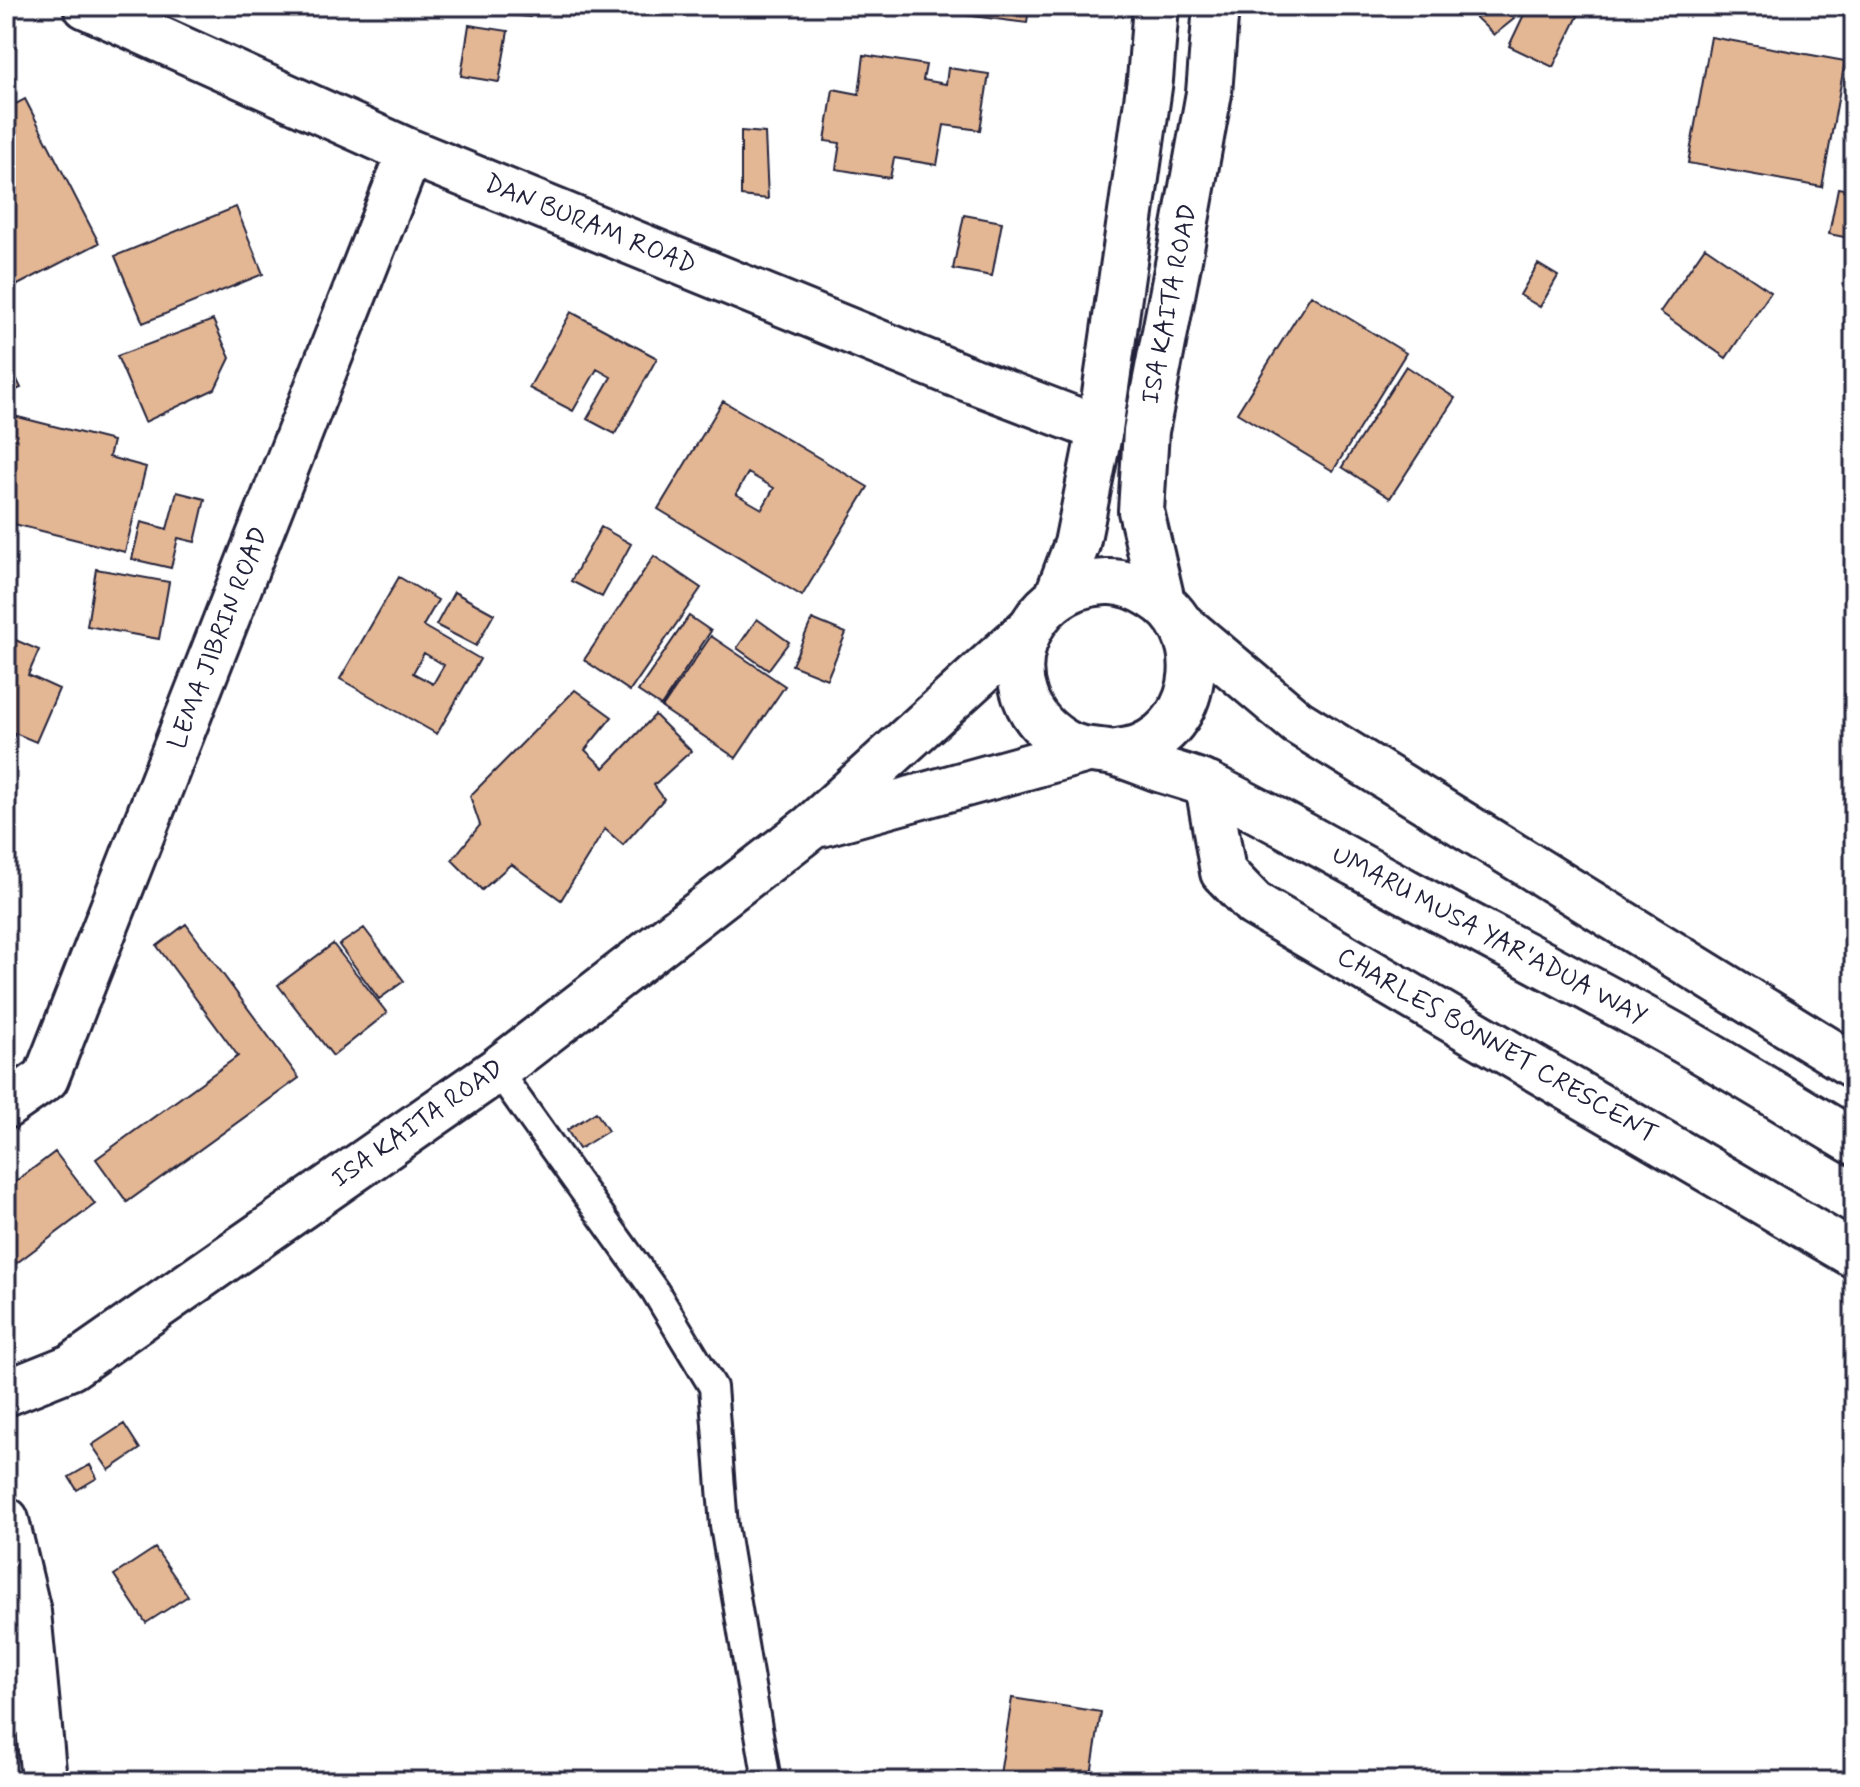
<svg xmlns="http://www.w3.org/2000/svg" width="1860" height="1787" font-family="Mynerve,sans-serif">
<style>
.building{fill:#e3b694;stroke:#22223b;stroke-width:2;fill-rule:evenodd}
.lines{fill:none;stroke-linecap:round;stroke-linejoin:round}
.service-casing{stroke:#22223b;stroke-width:32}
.minor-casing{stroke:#22223b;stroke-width:50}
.tertiary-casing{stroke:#22223b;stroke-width:50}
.primary-casing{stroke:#22223b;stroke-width:50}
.service{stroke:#fff;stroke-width:26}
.minor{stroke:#fff;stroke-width:44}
.tertiary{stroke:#fff;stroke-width:44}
.primary{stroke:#fff;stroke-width:44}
.labels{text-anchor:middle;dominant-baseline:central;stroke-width:6;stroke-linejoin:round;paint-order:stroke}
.street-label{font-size:26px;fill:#22223b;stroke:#fff}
</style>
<rect width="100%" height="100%" fill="#fff"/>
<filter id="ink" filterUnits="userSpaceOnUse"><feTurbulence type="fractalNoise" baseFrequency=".0125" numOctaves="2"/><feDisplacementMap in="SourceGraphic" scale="16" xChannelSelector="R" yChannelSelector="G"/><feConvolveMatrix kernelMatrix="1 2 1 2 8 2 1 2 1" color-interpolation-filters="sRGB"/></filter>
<g filter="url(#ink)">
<path class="building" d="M 500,6 L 531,6 L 530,17 L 499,14 Z
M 918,6 L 1029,6 L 1027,23 L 917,9 Z
M 1469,6 L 1506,6 L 1514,19 L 1494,35 L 1466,8 Z
M 1528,6 L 1583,6 L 1553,67 L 1509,46 Z
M 469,25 L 508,31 L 499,82 L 461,76 Z
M 1711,37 L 1845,61 L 1822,187 L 1688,163 Z
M 864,55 L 926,65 L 923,80 L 946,84 L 948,68 L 989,74 L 980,130 L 944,125 L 937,165 L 894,158 L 890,178 L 836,169 L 840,143 L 825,141 L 833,89 L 859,94 Z
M 25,99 L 99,243 L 6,291 L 6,109 Z
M 1854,117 L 1854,166 L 1845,164 Z
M 741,131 L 765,133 L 768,199 L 741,196 Z
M 1838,188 L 1854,191 L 1854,239 L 1829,234 Z
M 236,207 L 263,274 L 143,323 L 115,256 Z
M 964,215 L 1002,222 L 992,276 L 953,269 Z
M 1705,247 L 1771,292 L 1726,358 L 1660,312 Z
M 1538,264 L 1558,276 L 1540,307 L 1520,295 Z
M 1311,295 L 1406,353 L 1333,471 L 1237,413 Z
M 571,312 L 657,358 L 615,434 L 587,419 L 611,377 L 597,369 L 573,411 L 529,388 Z
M 213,320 L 230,358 L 215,389 L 145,422 L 117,356 Z
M 6,357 L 21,388 L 6,394 Z
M 1406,366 L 1455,398 L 1390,498 L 1342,467 Z
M 723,401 L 868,487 L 802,596 L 658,509 ZM 748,473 L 774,488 L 762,509 L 736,494 Z
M 6,414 L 113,441 L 109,457 L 146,467 L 125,552 L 6,522 Z
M 177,492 L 205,499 L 195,542 L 178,538 L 171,568 L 132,559 L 141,522 L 167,529 Z
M 601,527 L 631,544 L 602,597 L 571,581 Z
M 654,556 L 701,588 L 630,691 L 584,660 Z
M 96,569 L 169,582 L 159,639 L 87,626 Z
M 399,577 L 438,600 L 423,626 L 480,659 L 437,734 L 340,679 ZM 424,653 L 444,665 L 433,684 L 413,673 Z
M 454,592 L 494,614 L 476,646 L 436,625 Z
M 689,616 L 711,631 L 661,706 L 638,691 Z
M 757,619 L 789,642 L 768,670 L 737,648 Z
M 812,619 L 846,633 L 827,679 L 792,665 Z
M 6,636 L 39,650 L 28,675 L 59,689 L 36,742 L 15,733 L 6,755 Z
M 711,636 L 785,686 L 736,758 L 662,708 Z
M 575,690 L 612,717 L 585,750 L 604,768 L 655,715 L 691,751 L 654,785 L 664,799 L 623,845 L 605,829 L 561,900 L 511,864 L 482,890 L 452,860 L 480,825 L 470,796 Z
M 186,924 L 299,1078 L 127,1202 L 96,1159 L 238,1056 L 157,946 Z
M 364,928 L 404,981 L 379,999 L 339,945 Z
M 333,944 L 387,1013 L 333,1056 L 278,985 Z
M 596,1112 L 608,1131 L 579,1149 L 567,1130 Z
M 55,1152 L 95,1204 L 6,1271 L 6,1189 Z
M 124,1424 L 140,1449 L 109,1470 L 92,1445 Z
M 90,1465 L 97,1478 L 77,1490 L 69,1477 Z
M 155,1548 L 188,1596 L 146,1623 L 114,1575 Z
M 1012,1698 L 1101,1712 L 1090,1781 L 999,1781 Z"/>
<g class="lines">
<g class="service-casing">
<path id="service" d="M 497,1070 L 655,1291 L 713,1387 L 724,1526 L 767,1781"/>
</g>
<g class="minor-casing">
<path id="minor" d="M 86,6 L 410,152 L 958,375 L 1100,429
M 1208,785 L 1223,872 L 1254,904 L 1854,1255
M 6,1106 L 46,1078 L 410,152
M 6,1520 L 28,1612 L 44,1781"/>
</g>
<g class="tertiary-casing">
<path id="tertiary" d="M 821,824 L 1084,751
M 6,1393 L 71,1367 L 497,1070 L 811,827 L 1030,628"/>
</g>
<g class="primary-casing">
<path id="primary" d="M 1057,597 L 1077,544 L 1100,429 L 1150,80 L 1156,6
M 1162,601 L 1141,511 L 1146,431 L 1180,254 L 1209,93 L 1216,6
M 1181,624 L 1297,722 L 1854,1066
M 1113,753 C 1122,751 1132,750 1140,747 C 1203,721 1210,630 1152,596 C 1138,587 1123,581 1106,582 C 1021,585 987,693 1061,740 C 1079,752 1094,749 1114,753 C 1129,757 1145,764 1159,769 C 1177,775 1195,779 1212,787 C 1278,820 1342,857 1407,892 C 1492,938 1579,982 1663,1029 C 1728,1065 1791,1105 1854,1142"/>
</g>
<use href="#service" class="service"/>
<use href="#minor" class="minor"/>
<use href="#tertiary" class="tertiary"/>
<use href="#primary" class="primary"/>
</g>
</g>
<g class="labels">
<g class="street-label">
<text transform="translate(590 225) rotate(22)">DAN BURAM ROAD</text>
<text transform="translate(1170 304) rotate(-79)">ISA KAITA ROAD</text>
<text transform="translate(219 638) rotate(-69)">LEMA JIBRIN ROAD</text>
<text transform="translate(1489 936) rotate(28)">UMARU MUSA YAR'ADUA WAY</text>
<text transform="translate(1497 1046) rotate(30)">CHARLES BONNET CRESCENT</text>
<text transform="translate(418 1124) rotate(-35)">ISA KAITA ROAD</text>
</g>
</g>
<rect width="1860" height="1787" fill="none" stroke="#fff" stroke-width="32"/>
<rect x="16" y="16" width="1828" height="1755" fill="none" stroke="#22223b" stroke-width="3" filter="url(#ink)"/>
</svg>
